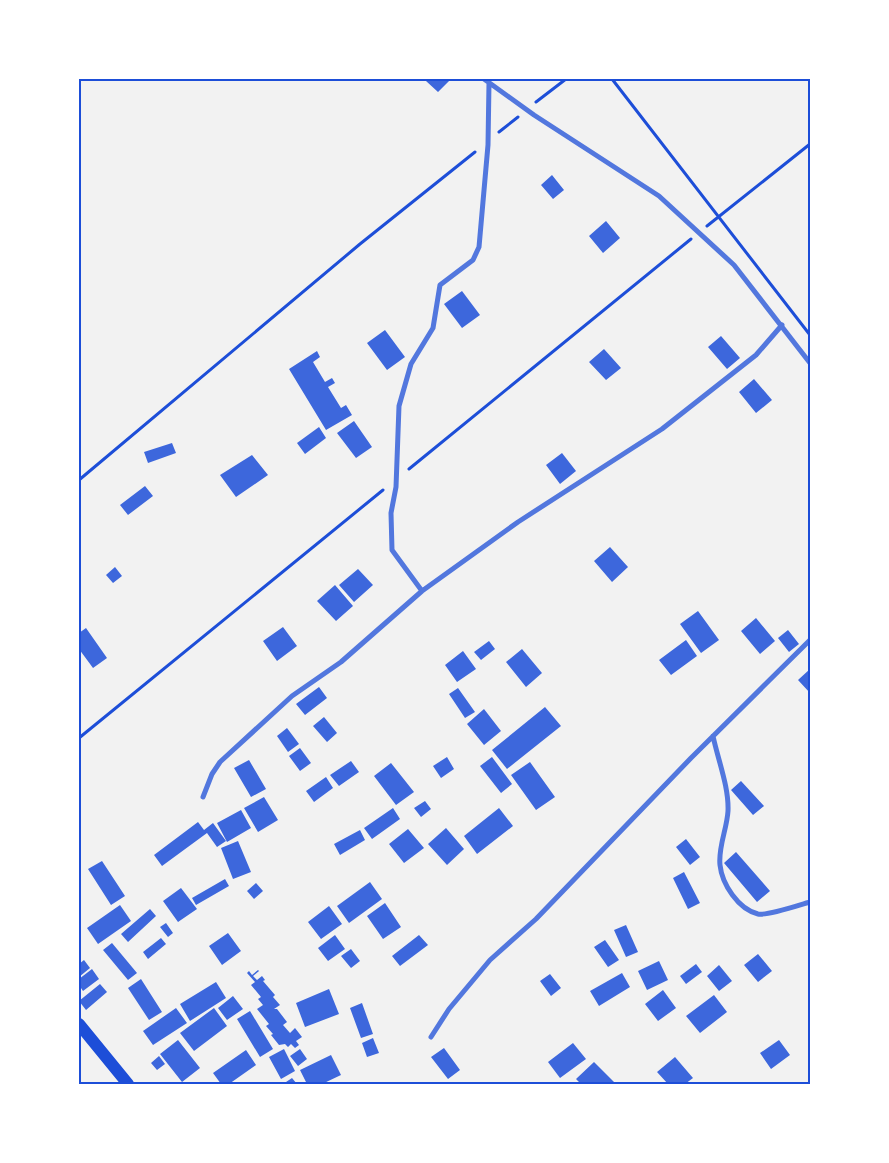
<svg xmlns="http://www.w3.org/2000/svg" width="889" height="1163" font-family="Rubik,sans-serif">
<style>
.building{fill:#3d67dc}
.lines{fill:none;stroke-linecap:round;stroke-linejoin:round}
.path{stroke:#1d4ed8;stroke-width:3}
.minor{stroke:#5277de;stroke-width:5}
.primary{stroke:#1d4ed8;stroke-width:12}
.neatline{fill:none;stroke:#1d4ed8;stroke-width:2}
</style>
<rect width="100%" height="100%" fill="#f2f2f2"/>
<path class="building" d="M 429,79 L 451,79 L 438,92 L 426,81 Z
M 552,175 L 564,190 L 553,199 L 541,185 Z
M 606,221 L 620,238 L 603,253 L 589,236 Z
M 462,291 L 480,315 L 462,328 L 444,304 Z
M 385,330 L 405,357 L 387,370 L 367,343 Z
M 721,336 L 740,358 L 727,369 L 708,347 Z
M 604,349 L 621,368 L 606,380 L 589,362 Z
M 317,351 L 320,357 L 313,362 L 325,382 L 332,378 L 335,383 L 328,387 L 341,408 L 346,405 L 352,415 L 326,430 L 289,369 Z
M 754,379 L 772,400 L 756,413 L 739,392 Z
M 354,421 L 372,447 L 356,458 L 337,433 Z
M 319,427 L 326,438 L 305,454 L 297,443 Z
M 172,443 L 176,453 L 148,463 L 144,452 Z
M 562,453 L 576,471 L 560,484 L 546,465 Z
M 252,455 L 268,475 L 236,497 L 220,475 Z
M 145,486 L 153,496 L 128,515 L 120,505 Z
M 610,547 L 628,567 L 612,582 L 594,561 Z
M 115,567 L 122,576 L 113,583 L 106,575 Z
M 358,569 L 373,585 L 354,602 L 339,585 Z
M 335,585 L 353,606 L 336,621 L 317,601 Z
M 698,611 L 719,640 L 701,653 L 680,624 Z
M 756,618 L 775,641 L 760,654 L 741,631 Z
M 283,627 L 297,646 L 277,661 L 263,641 Z
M 86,628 L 107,658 L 93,668 L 79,649 L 79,633 Z
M 788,630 L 799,644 L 789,652 L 778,638 Z
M 686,640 L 697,656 L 671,675 L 659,660 Z
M 489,641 L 495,649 L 481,660 L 474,652 Z
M 522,649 L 542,673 L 526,687 L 506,662 Z
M 463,651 L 476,669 L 457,682 L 445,665 Z
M 810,669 L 810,693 L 798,680 Z
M 319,687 L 327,698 L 305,715 L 296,704 Z
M 458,688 L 475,712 L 465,718 L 449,694 Z
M 545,707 L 561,726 L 507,769 L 492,750 Z
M 484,709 L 501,731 L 484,745 L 467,724 Z
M 324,717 L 337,733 L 327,742 L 313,726 Z
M 287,728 L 299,744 L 288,752 L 277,736 Z
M 300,748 L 311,763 L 300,771 L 289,756 Z
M 447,757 L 454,769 L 441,778 L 433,766 Z
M 492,757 L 512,784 L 501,793 L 480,766 Z
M 249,760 L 266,789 L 251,797 L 234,768 Z
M 351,761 L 359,772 L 339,786 L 330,775 Z
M 530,762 L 555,797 L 536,810 L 511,775 Z
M 391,763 L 414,792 L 396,805 L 374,776 Z
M 326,777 L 333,788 L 314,802 L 306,791 Z
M 741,781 L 764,806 L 753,815 L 731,790 Z
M 264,797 L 278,820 L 258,832 L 244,808 Z
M 425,801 L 431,809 L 421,817 L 414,808 Z
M 393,808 L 400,819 L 372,839 L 364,828 Z
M 499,808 L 513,826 L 477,854 L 464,836 Z
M 241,810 L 251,828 L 227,842 L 217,823 Z
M 198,822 L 204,830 L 213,823 L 226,841 L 217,847 L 207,833 L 162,866 L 154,855 Z
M 446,828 L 464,849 L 447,865 L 428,844 Z
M 408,829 L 424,848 L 404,863 L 389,844 Z
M 360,830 L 365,840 L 340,855 L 334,844 Z
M 686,839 L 700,857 L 690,865 L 676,847 Z
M 238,841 L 251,872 L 233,879 L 221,848 Z
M 736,852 L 770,891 L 757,902 L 724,863 Z
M 102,861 L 125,896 L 111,905 L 88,869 Z
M 684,872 L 700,903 L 688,909 L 673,878 Z
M 225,879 L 229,886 L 196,905 L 192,898 Z
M 370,882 L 382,899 L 349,923 L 337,906 Z
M 256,883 L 263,891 L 254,899 L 247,891 Z
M 181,888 L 197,909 L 178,922 L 163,901 Z
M 385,903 L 401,927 L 383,939 L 367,916 Z
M 120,905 L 131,921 L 98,944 L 87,928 Z
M 329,906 L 342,924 L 321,939 L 308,922 Z
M 150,909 L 156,916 L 128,942 L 121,934 Z
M 166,923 L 173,933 L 168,937 L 160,927 Z
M 626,925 L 638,952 L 626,957 L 614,930 Z
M 228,933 L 241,951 L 222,965 L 209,946 Z
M 335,935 L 345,949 L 328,961 L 318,948 Z
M 419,935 L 428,945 L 400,966 L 392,956 Z
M 161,938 L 166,944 L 148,959 L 143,952 Z
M 605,940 L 619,960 L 608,967 L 594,947 Z
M 112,943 L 137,973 L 128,980 L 103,950 Z
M 351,949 L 360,961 L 351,968 L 341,956 Z
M 758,954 L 772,971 L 758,982 L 744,965 Z
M 84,960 L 90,968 L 79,977 L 79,964 Z
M 659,961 L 668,980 L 647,990 L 638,971 Z
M 696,964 L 702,972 L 686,984 L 680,976 Z
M 719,965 L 732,981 L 719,991 L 707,976 Z
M 92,969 L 99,979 L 83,991 L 79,985 L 79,979 Z
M 258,970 L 259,971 L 253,976 L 257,980 L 262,976 L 265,980 L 263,981 L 275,995 L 273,997 L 280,1005 L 274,1009 L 277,1009 L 287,1022 L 283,1025 L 290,1033 L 295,1028 L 302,1037 L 296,1041 L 299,1045 L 295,1048 L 291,1044 L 288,1047 L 285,1044 L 279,1045 L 271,1035 L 273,1034 L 266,1026 L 269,1024 L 257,1009 L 263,1005 L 258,999 L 261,997 L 251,985 L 255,982 L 247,973 L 249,971 L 252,975 Z
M 622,973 L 630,987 L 599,1006 L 590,991 Z
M 550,974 L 561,988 L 551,996 L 540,981 Z
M 141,979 L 162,1012 L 149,1020 L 128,988 Z
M 216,982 L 226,998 L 190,1021 L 180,1004 Z
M 100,984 L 107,992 L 86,1010 L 79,1001 Z
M 329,989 L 339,1014 L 305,1027 L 296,1003 Z
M 663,990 L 676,1008 L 658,1021 L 645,1004 Z
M 714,995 L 727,1012 L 700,1033 L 686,1016 Z
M 233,996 L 243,1009 L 227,1020 L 218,1008 Z
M 362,1003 L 373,1034 L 361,1038 L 350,1008 Z
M 176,1008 L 187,1023 L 153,1045 L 143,1031 Z
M 214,1008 L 227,1026 L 194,1051 L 180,1033 Z
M 250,1011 L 273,1049 L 260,1057 L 237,1019 Z
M 373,1038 L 379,1053 L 367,1057 L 362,1043 Z
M 178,1040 L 200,1068 L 182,1082 L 160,1054 Z
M 779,1040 L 790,1055 L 771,1069 L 760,1053 Z
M 573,1043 L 586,1059 L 560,1078 L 548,1062 Z
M 444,1048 L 460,1070 L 448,1079 L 431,1057 Z
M 284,1049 L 295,1071 L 281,1079 L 269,1057 Z
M 300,1049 L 307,1059 L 298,1066 L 290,1056 Z
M 246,1050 L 256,1065 L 229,1084 L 221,1084 L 213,1073 Z
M 331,1055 L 341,1075 L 322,1084 L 307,1084 L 300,1070 Z
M 159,1056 L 165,1064 L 157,1070 L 151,1063 Z
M 675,1057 L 693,1078 L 685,1084 L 668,1084 L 657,1072 Z
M 594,1062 L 616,1084 L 581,1084 L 576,1079 Z
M 292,1078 L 297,1084 L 283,1084 Z"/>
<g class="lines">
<path class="path" d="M 612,79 L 810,335
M 536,102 L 566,79
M 499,132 L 518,117
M 707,226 L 810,144
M 409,469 L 691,239
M 79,480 L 360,244 L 475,152
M 79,738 L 383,490"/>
<path class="minor" d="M 484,79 L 534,115 L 659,196 L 734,265 L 810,363
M 422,591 L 392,550 L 391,513 L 396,487 L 399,406 L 411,364 L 433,328 L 440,285 L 473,260 L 479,247 L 488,145 L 489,83
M 713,736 C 718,760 729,787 728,811 C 727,829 718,847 720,865 C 722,884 738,909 758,914 C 768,916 799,905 810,902
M 203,797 L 212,774 L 220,762 L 292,696 L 341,662 L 422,591 L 518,522 L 662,429 L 756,355 L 782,325
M 431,1037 L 449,1009 L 490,960 L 536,919 L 691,758 L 810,640"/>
<path class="primary" d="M 79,1024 L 128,1084"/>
</g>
<rect width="889" height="1163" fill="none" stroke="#ffffff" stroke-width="160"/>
<rect x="80" y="80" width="729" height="1003" class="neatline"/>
</svg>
